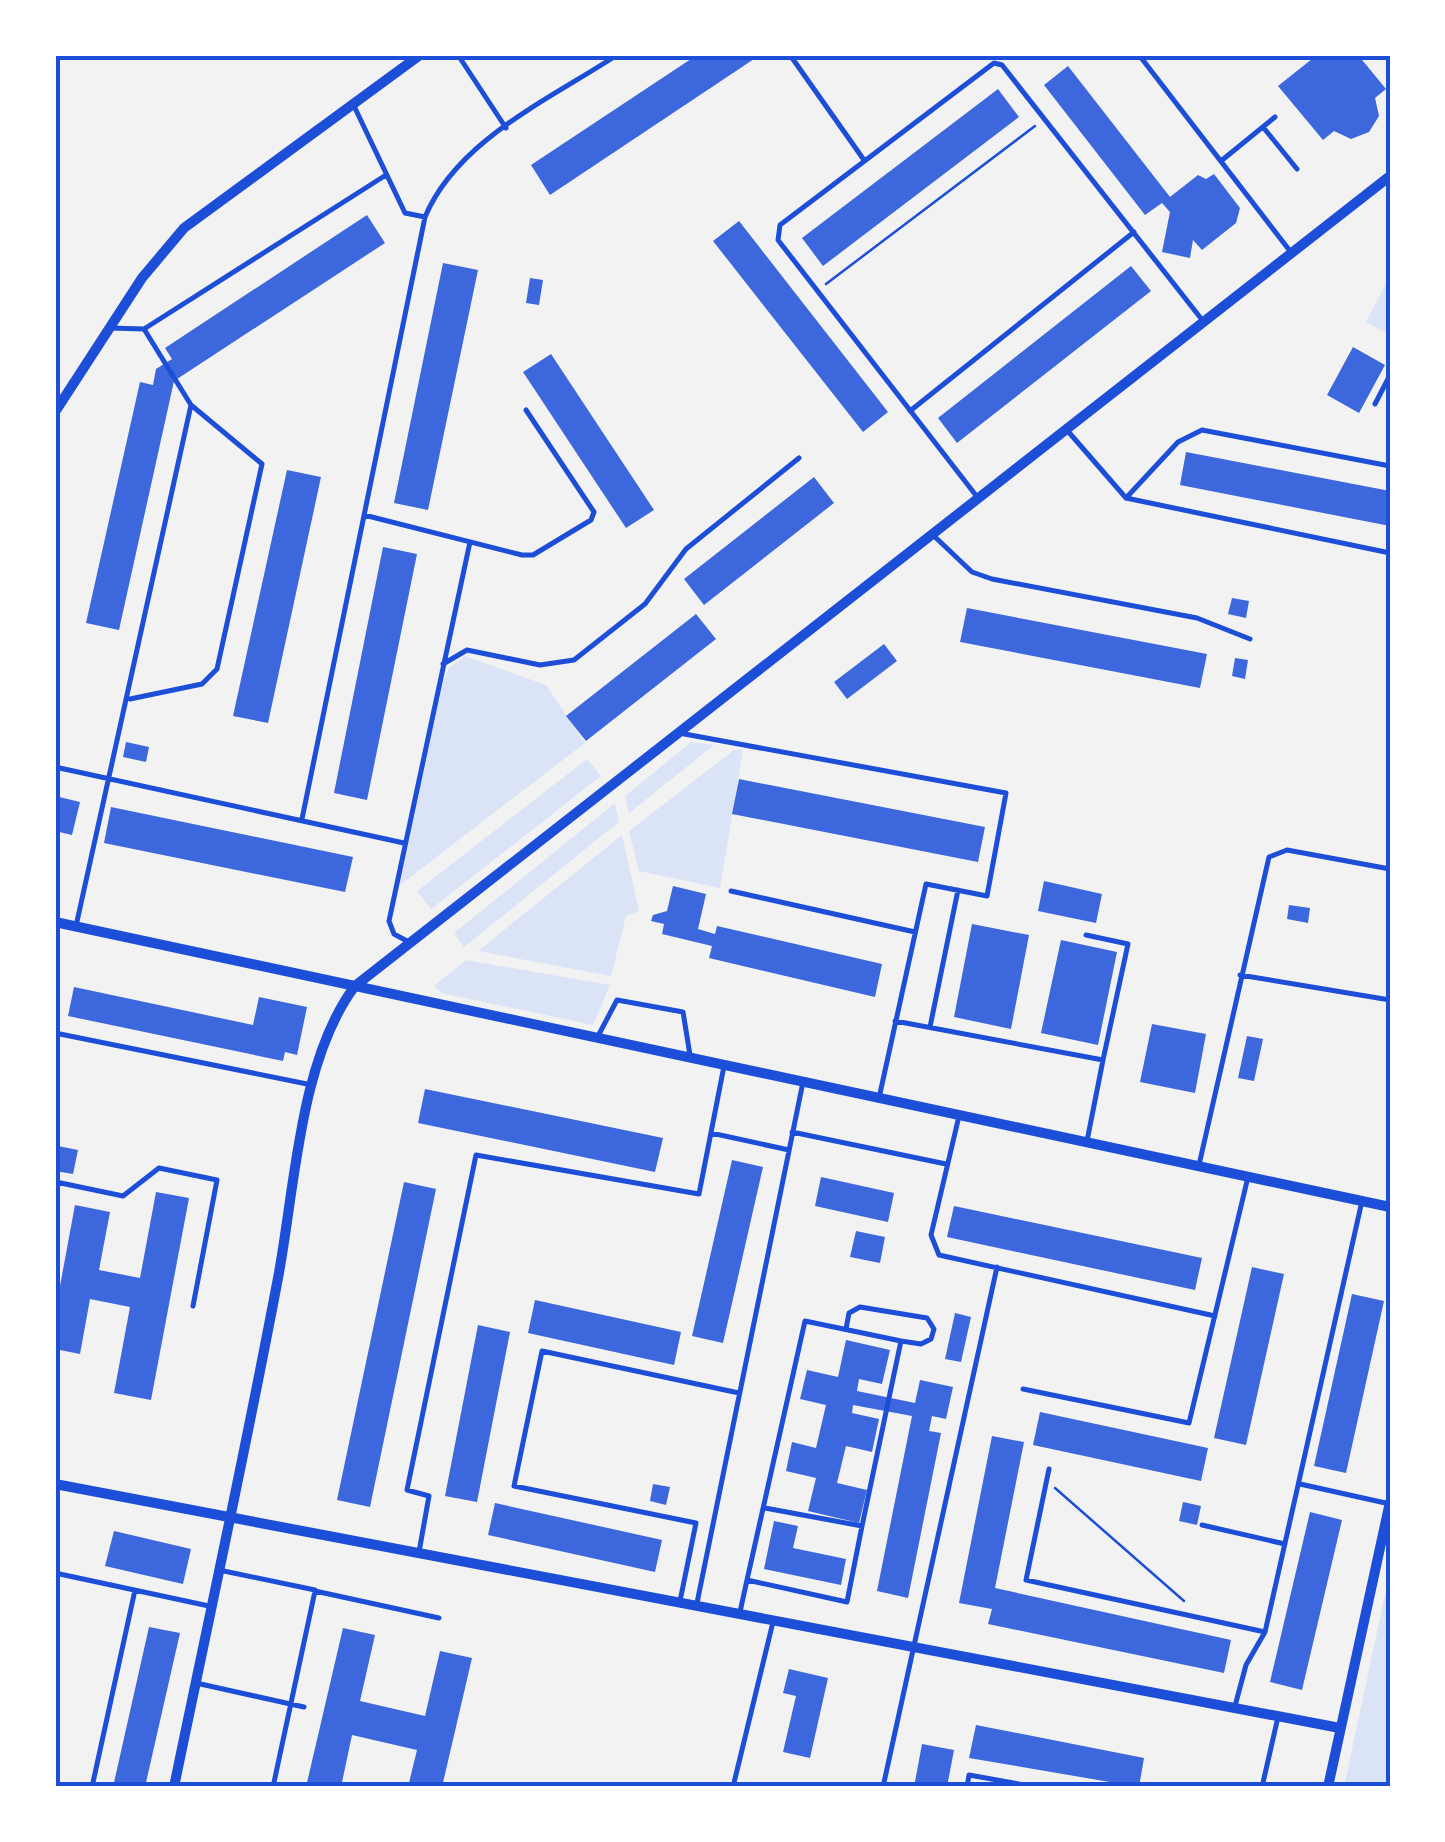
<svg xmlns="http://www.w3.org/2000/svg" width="1445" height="1842" font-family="'PT Sans',sans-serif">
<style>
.green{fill:#dbe4f7}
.building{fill:#3d67dc}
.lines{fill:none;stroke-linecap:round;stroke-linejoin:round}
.path{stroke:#1d4ed8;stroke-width:2.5}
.service{stroke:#1d4ed8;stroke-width:5}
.minor{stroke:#1d4ed8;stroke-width:10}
.neatline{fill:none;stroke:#1d4ed8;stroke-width:4}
</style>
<rect width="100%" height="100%" fill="#f2f2f2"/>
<path class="green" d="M 1387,282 L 1390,284 L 1390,335 L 1366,322 Z
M 465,656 L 546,685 L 585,743 L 400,885 L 443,682 L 449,668 Z
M 691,742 L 714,745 L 629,813 L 625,796 Z
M 743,749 L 720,888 L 639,871 L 629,831 L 734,750 Z
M 587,759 L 601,776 L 431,909 L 417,891 Z
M 615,803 L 619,822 L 464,947 L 454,933 Z
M 622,835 L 639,911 L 626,916 L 611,976 L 478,951 Z
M 466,960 L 610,985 L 593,1025 L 441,993 L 434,986 Z
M 1390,1571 L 1390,1787 L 1344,1787 Z"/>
<path class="building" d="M 697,55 L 751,55 L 754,59 L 550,195 L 531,165 Z
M 1317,55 L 1358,55 L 1386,89 L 1375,98 L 1379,116 L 1369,132 L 1351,139 L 1334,131 L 1323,140 L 1278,86 Z
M 1068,66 L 1170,197 L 1198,175 L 1206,179 L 1214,174 L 1240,208 L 1236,223 L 1202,250 L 1193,240 L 1190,258 L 1162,252 L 1170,212 L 1162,203 L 1145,215 L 1044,85 Z
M 998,89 L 1019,117 L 823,266 L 802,238 Z
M 367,215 L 385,243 L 174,381 L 119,630 L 86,623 L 140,382 L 153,385 L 156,369 L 172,359 L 165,348 Z
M 739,221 L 888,412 L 863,432 L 713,241 Z
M 443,263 L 478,270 L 428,510 L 394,503 Z
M 1131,266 L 1151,291 L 957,443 L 938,418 Z
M 530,278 L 543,280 L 539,305 L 526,303 Z
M 1353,347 L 1385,365 L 1359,413 L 1327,395 Z
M 551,354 L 654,510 L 626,528 L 523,372 Z
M 1186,452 L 1390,491 L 1390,526 L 1180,485 Z
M 287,470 L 321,477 L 268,723 L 233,716 Z
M 814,477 L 834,503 L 704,605 L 684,579 Z
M 383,547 L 417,554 L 367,800 L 334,793 Z
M 1232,598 L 1249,601 L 1246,618 L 1228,614 Z
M 967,608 L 1207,654 L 1200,688 L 960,642 Z
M 696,614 L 716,639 L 586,741 L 566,716 Z
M 884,644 L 897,661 L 847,699 L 834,682 Z
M 1235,658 L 1248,660 L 1245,679 L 1232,676 Z
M 126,742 L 149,747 L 146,762 L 123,757 Z
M 739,779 L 985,827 L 978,862 L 732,814 Z
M 55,796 L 80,802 L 72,835 L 55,831 Z
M 111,807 L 353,857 L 345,892 L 104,843 Z
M 1044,881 L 1102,894 L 1096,923 L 1038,911 Z
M 673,886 L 706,894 L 698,929 L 715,934 L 717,926 L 882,964 L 875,997 L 709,958 L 712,946 L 662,934 L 664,924 L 651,921 L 653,915 L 667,911 Z
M 1289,905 L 1310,908 L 1308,923 L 1287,919 Z
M 972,924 L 1029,935 L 1011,1029 L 954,1017 Z
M 1061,940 L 1117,952 L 1098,1045 L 1041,1033 Z
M 74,987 L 253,1025 L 259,997 L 307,1007 L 297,1055 L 285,1052 L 283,1061 L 68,1016 Z
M 1152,1024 L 1206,1034 L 1195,1093 L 1140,1082 Z
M 1247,1036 L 1263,1039 L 1254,1081 L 1238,1078 Z
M 425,1089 L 663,1138 L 655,1172 L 418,1123 Z
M 58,1146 L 78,1150 L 73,1174 L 55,1171 Z
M 732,1160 L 763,1167 L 723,1343 L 692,1336 Z
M 821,1177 L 894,1193 L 888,1222 L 815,1206 Z
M 404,1182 L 436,1189 L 370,1507 L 337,1500 Z
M 156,1192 L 189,1198 L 151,1400 L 114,1393 L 130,1307 L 90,1299 L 80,1354 L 55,1349 L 55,1313 L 75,1205 L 110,1212 L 99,1270 L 140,1278 Z
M 954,1206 L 1202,1258 L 1195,1290 L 947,1237 Z
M 856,1231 L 885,1237 L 880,1263 L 850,1257 Z
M 1252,1267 L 1284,1274 L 1246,1445 L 1214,1438 Z
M 1352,1294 L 1384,1301 L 1346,1473 L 1314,1466 Z
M 535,1300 L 681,1332 L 674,1365 L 528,1333 Z
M 955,1313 L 971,1317 L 961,1362 L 945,1359 Z
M 478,1325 L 510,1332 L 477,1502 L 445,1496 Z
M 846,1340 L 890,1350 L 882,1384 L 859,1379 L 857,1391 L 915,1403 L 920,1380 L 953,1387 L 946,1419 L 932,1416 L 929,1431 L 941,1433 L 908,1598 L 877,1591 L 912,1416 L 853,1405 L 852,1413 L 879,1419 L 872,1452 L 846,1446 L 837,1483 L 867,1490 L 859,1523 L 808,1511 L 816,1478 L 786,1471 L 792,1442 L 816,1448 L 826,1405 L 800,1399 L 807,1370 L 838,1377 Z
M 1040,1412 L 1208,1448 L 1201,1481 L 1033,1445 Z
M 992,1436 L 1024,1442 L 995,1588 L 1231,1640 L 1224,1673 L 988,1624 L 992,1609 L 959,1603 Z
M 653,1484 L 670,1487 L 666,1505 L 650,1501 Z
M 1183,1502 L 1201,1506 L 1197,1525 L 1179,1521 Z
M 495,1503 L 662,1540 L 655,1572 L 488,1535 Z
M 1310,1512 L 1342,1520 L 1302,1690 L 1270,1682 Z
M 774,1521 L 798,1526 L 793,1548 L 846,1559 L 841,1585 L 764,1569 Z
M 114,1531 L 191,1549 L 183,1584 L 105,1566 Z
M 149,1627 L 180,1633 L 145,1787 L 113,1787 Z
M 343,1628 L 375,1635 L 360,1701 L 425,1716 L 440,1651 L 472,1658 L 442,1787 L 408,1787 L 417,1750 L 352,1735 L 341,1787 L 306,1787 Z
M 789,1669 L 828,1678 L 810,1758 L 783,1752 L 796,1696 L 783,1693 Z
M 976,1725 L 1144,1758 L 1139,1787 L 969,1758 Z
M 922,1744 L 954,1750 L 947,1787 L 914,1787 Z"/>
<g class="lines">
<path class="path" d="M 826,284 L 1035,126
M 1055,1488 L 1184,1601"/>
<path class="service" d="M 458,55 L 506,128
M 790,55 L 864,160
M 1139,55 L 1290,251
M 354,106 L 405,213 L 425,217
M 1263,127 L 1297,169
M 1221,161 L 1275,117
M 144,329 L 386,175
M 1375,404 L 1390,375
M 910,411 L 1134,232
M 1066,429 L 1126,498 L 1178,442 L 1202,430 L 1390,466
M 978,498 L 778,240 L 780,225 L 994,63 L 1002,65 L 1203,321
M 1126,498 L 1390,553
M 364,515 L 522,555 L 533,555 L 591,520 L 594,512 L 526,410
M 934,536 L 972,572 L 992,579 L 1197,618 L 1250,639
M 443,664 L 467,650 L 540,665 L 574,660 L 645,604 L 686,549 L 799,458
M 130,699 L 202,684 L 217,669 L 262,464 L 191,405
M 679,733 L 1006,793 L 987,896 L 926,884 L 879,1098
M 55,767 L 404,843
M 302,819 L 425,217 C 457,140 550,99 617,55
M 731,891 L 915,932
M 76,926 L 191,405 L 144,329 L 110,328
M 1086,935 L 1128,944 L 1103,1060
M 407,941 L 394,934 L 389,921 L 470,542
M 1240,975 L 1390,1000
M 895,1021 L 1103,1060 L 1087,1141
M 930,1027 L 958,890
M 55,1033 L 312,1085
M 597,1038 L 617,1000 L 683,1012 L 690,1055
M 959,1116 L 931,1235 L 939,1255 L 1215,1316
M 792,1132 L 946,1164
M 711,1133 L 789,1150
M 1199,1165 L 1269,857 L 1287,850 L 1390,869
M 55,1187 L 56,1182 L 123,1196 L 159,1168 L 217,1180 L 193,1306
M 846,1329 L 849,1313 L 860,1307 L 927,1318 L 934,1329 L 931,1339 L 921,1344 L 901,1341
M 1023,1389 L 1189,1423 L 1248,1177
M 1049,1469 L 1026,1580 L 1265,1632
M 1300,1484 L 1390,1504
M 765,1508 L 862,1526 L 901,1341 L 805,1321 L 747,1580 L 847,1602 L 862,1526
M 1202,1525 L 1285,1544
M 419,1552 L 429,1496 L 407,1490 L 476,1155 L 699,1194 L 724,1066
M 219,1570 L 315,1590
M 55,1573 L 209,1606
M 680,1601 L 696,1523 L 514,1486 L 542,1351 L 739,1393
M 697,1603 L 803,1082
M 740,1612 L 747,1580
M 196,1683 L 304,1707
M 1235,1706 L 1246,1665 L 1265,1632 L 1362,1201
M 92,1787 L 135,1590
M 273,1787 L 315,1591 L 439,1618
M 733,1787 L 773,1622
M 883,1787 L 997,1267
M 967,1787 L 969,1775 L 1036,1787
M 1262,1787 L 1278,1717"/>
<path class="minor" d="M 55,412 L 142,278 L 184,228 L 420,55
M 55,922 L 1390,1207
M 55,1484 L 1340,1728
M 174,1787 C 209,1618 246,1448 278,1278 C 295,1189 299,1060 355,986 L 1390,176
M 1328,1787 L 1390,1502"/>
</g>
<rect width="1445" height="1842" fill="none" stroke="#ffffff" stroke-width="115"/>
<rect x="58" y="58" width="1330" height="1726" class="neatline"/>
</svg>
